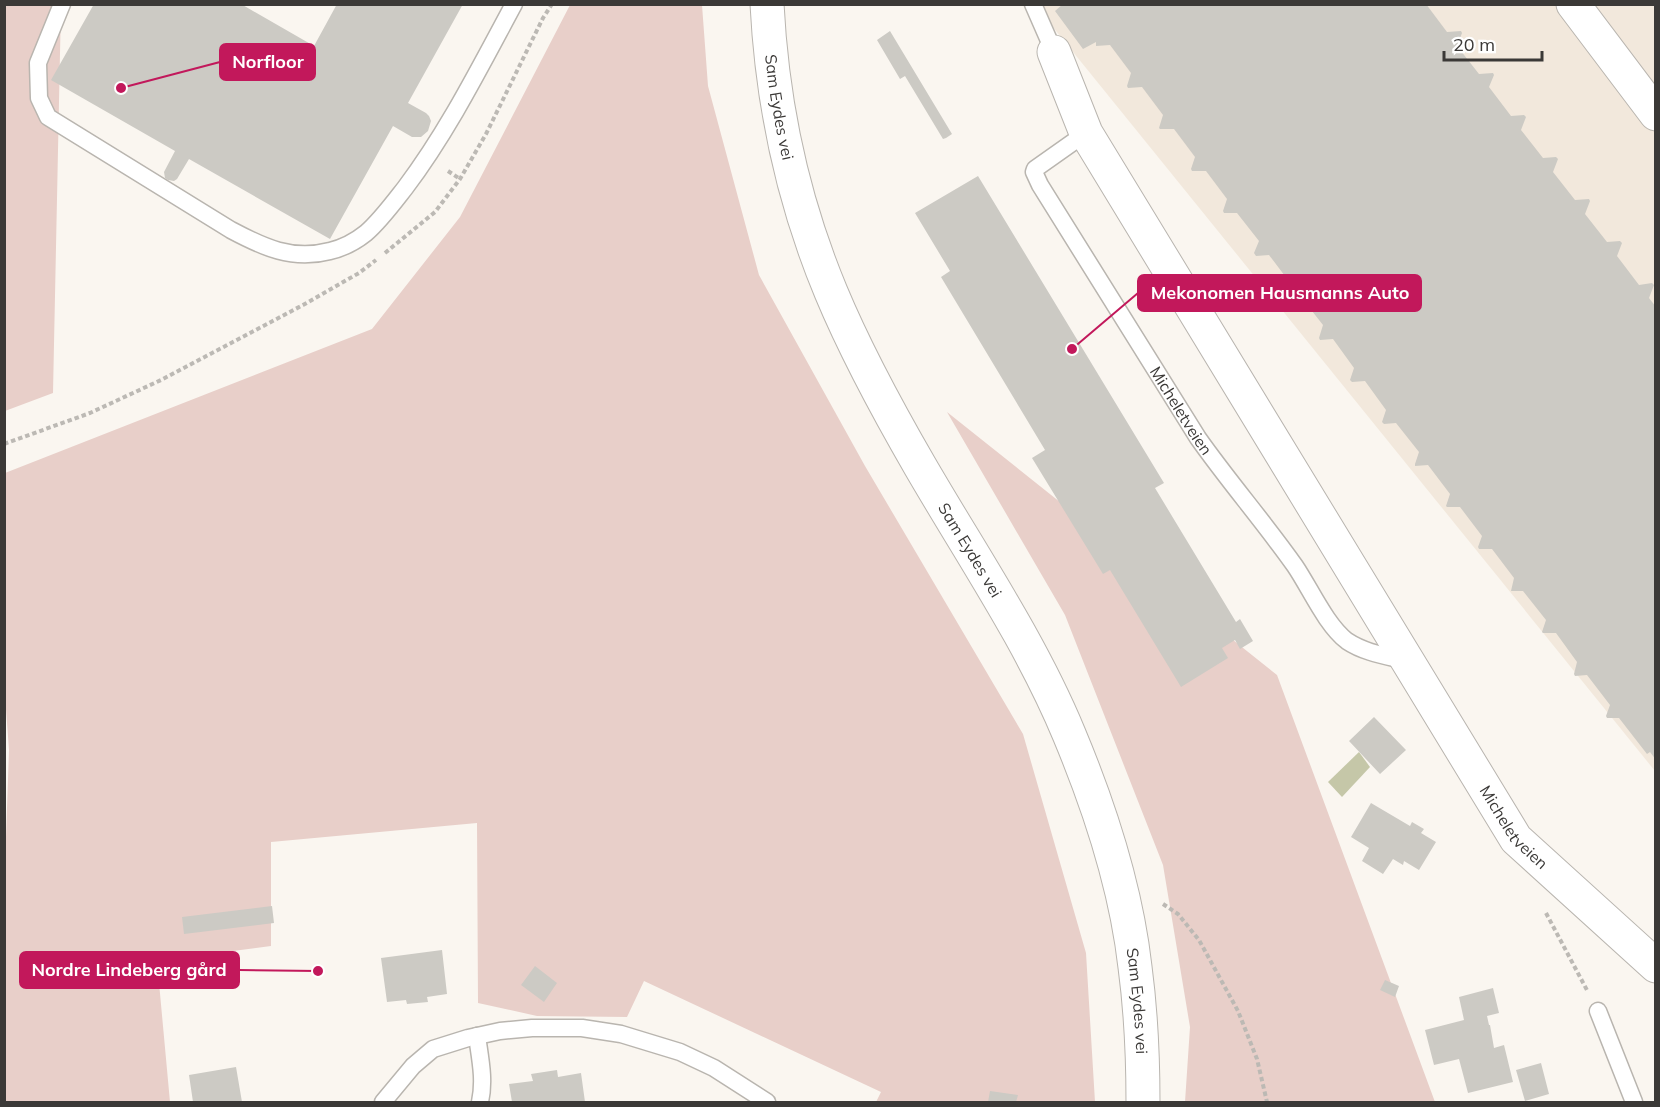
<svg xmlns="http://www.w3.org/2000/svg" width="1660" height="1107" font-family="Mulish,sans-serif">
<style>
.built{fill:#f2e8dc}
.green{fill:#e8cfc9}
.water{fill:#c5c7a8}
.building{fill:#cccac4}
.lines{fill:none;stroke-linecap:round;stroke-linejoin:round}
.lane-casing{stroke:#b9b5af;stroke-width:19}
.street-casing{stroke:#b9b5af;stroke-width:35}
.secondary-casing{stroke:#b9b5af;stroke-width:35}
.path{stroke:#bcb9b4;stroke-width:4;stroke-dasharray:4.5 3;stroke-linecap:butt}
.lane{stroke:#fff;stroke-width:16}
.street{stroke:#fff;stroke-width:33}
.secondary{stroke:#fff;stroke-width:33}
.labels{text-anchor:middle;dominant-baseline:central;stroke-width:5;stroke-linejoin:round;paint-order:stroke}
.street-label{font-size:16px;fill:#3b3937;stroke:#fff}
.leader{fill:none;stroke:#c2185b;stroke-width:2}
.callout-dot{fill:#c2185b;stroke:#fff;stroke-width:2}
.callout{fill:#c2185b;stroke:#c2185b;stroke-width:2}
.callout-label{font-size:18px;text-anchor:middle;font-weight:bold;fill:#fff}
</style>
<rect width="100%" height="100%" fill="#faf6f0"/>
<path class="built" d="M 1035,5 L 1655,5 L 1655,771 Z"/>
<path class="green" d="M 4,5 L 61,5 L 53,393 L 5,411 Z
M 570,5 L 702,5 L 708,86 L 759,275 L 865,466 L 1023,734 L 1086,953 L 1095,1102 L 876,1102 L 881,1092 L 644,981 L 627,1017 L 537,1016 L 478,1003 L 477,823 L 271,842 L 271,946 L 157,961 L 170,1102 L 5,1102 L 4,895 L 9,750 L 4,682 L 5,473 L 372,329 L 460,217 Z
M 947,412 L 1277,675 L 1435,1102 L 1185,1102 L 1190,1027 L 1163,865 L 1065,615 Z"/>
<path class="water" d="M 1359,752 L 1370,767 L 1342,797 L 1328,782 Z"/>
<path class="building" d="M 94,4 L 241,4 L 314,46 L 337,4 L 463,4 L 408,103 L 426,113 L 429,116 L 431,121 L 428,131 L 421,137 L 412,137 L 393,126 L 330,239 L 189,159 L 177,179 L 174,181 L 168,180 L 165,178 L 164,172 L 175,151 L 51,80 Z
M 1063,4 L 1426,4 L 1447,32 L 1461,31 L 1462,33 L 1457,46 L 1479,74 L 1493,73 L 1494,75 L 1489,87 L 1511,116 L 1524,115 L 1526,117 L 1521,130 L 1543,158 L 1556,157 L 1558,159 L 1553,172 L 1575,200 L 1589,199 L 1590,201 L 1585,214 L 1607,242 L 1620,241 L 1622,243 L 1617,256 L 1639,285 L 1652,283 L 1654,285 L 1649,298 L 1656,307 L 1656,760 L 1650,752 L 1647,754 L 1619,718 L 1607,718 L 1606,716 L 1610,705 L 1587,675 L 1575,676 L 1574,674 L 1577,662 L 1556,633 L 1543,633 L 1542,632 L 1546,620 L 1523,591 L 1511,591 L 1514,578 L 1492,549 L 1479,549 L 1478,547 L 1482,536 L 1460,507 L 1447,507 L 1446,506 L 1450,494 L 1428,465 L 1415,466 L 1415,464 L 1419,452 L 1396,423 L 1384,424 L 1382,422 L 1386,410 L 1365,381 L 1352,382 L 1350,380 L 1354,368 L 1333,339 L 1320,340 L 1319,338 L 1323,325 L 1301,297 L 1287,298 L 1286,296 L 1291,284 L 1269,255 L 1256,256 L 1254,253 L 1259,241 L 1237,213 L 1224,213 L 1223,211 L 1227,199 L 1206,171 L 1192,171 L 1191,169 L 1195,157 L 1174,129 L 1160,129 L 1159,128 L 1163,115 L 1142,87 L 1128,88 L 1127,86 L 1131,73 L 1110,45 L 1096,46 L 1096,42 L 1083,49 L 1055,11 Z
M 890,31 L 952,134 L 946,138 L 943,139 L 905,76 L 900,79 L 877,40 Z
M 978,176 L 1164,483 L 1155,488 L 1236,622 L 1240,619 L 1253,641 L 1240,649 L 1235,640 L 1222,648 L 1228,658 L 1181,687 L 1110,570 L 1103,574 L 1032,458 L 1045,450 L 941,277 L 950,271 L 915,213 Z
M 1374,717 L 1406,750 L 1380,774 L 1349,741 Z
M 1371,803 L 1410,826 L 1412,822 L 1424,829 L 1421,833 L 1436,842 L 1419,870 L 1404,861 L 1403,865 L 1393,859 L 1383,874 L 1362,861 L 1369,848 L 1351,837 Z
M 272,906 L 274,923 L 184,934 L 182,917 Z
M 442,950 L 447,994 L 427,997 L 428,1002 L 407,1004 L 406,1000 L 387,1002 L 381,958 Z
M 535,966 L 557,983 L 544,1002 L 521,985 Z
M 1385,980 L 1399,986 L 1395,997 L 1380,990 Z
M 1493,988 L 1499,1013 L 1487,1016 L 1489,1025 L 1490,1025 L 1494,1048 L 1504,1045 L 1513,1082 L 1468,1093 L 1459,1059 L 1434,1065 L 1425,1030 L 1464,1020 L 1459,997 Z
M 1541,1063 L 1549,1094 L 1525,1101 L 1516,1070 Z
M 236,1067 L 242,1102 L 193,1102 L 189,1075 Z
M 557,1070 L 558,1077 L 581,1073 L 585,1102 L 512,1102 L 509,1084 L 533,1081 L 531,1074 Z
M 990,1091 L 1018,1095 L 1016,1102 L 988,1102 Z"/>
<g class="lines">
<g class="lane-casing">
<g id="lane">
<path d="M 62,4 L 38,63 L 39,98 L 48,117 L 231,230 C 263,247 292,261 330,251 C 343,248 356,241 366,233 C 380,221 394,202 405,188 C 448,131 480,67 514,4"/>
<path d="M 1033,4 L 1054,52"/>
<path id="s1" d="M 1086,133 L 1035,169 L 1034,172 L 1040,185 L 1198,438 C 1229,482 1264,522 1295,566 C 1310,588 1326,625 1347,641 C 1365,653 1387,656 1407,661"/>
<path d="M 1598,1011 L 1634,1102"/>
<path d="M 477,1036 C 480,1058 485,1080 480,1102"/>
<path d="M 383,1102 L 413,1066 L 433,1049 L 468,1038 L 500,1031 L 532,1028 L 582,1028 L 621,1034 L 680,1052 L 714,1068 L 767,1102"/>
</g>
</g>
<g class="street-casing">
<g id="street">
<path id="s2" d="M 1054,52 L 1086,133 L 1516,839 L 1656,966"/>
</g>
</g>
<g class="secondary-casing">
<g id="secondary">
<path id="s3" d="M 767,4 C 772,102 793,201 831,292 C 856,352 887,409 920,466 C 971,554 1030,640 1069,734 C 1100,808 1126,887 1135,967 C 1141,1012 1143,1057 1143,1102"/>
<path d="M 1573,4 L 1656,114"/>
</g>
</g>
<path class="path" d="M 448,171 L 460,179
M 385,253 L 435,212 L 460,179 L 486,134 L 543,18 L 552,4
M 4,444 L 90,413 L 161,380 L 303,305 L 359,273 L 376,260
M 1163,904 L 1178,914 L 1199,940 L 1238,1011 L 1257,1059 L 1267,1102
M 1546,913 L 1588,992"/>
<use href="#lane" class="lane"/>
<use href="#street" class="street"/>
<use href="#secondary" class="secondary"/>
</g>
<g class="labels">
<g class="street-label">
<text stroke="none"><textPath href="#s3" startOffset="104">Sam Eydes vei</textPath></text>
<text stroke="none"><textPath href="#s1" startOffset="346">Micheletveien</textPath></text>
<text stroke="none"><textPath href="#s3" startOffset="590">Sam Eydes vei</textPath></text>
<text stroke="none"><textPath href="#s2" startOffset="903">Micheletveien</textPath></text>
<text stroke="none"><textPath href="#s3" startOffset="1076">Sam Eydes vei</textPath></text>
</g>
</g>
<path class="leader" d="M121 88L220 62M1072 349L1138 293M318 971L239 970"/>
<g class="callout-dot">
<circle cx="121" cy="88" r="6"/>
<circle cx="1072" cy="349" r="6"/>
<circle cx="318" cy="971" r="6"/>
</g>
<g class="callout">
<rect x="220" y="44" width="95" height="36" rx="6"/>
<rect x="1138" y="275" width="283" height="36" rx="6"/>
<rect x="20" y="952" width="219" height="36" rx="6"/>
</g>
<g class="callout-label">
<text x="268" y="68">Norfloor</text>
<text x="1280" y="299">Mekonomen Hausmanns Auto</text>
<text x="129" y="976">Nordre Lindeberg gård</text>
</g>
<rect width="1660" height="1107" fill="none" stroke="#3b3937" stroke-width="12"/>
<path d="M1444 51v9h98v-9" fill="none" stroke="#3b3937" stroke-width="3"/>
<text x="1453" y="51" font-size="18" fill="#3b3937" stroke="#ffffff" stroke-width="4.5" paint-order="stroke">20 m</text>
</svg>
